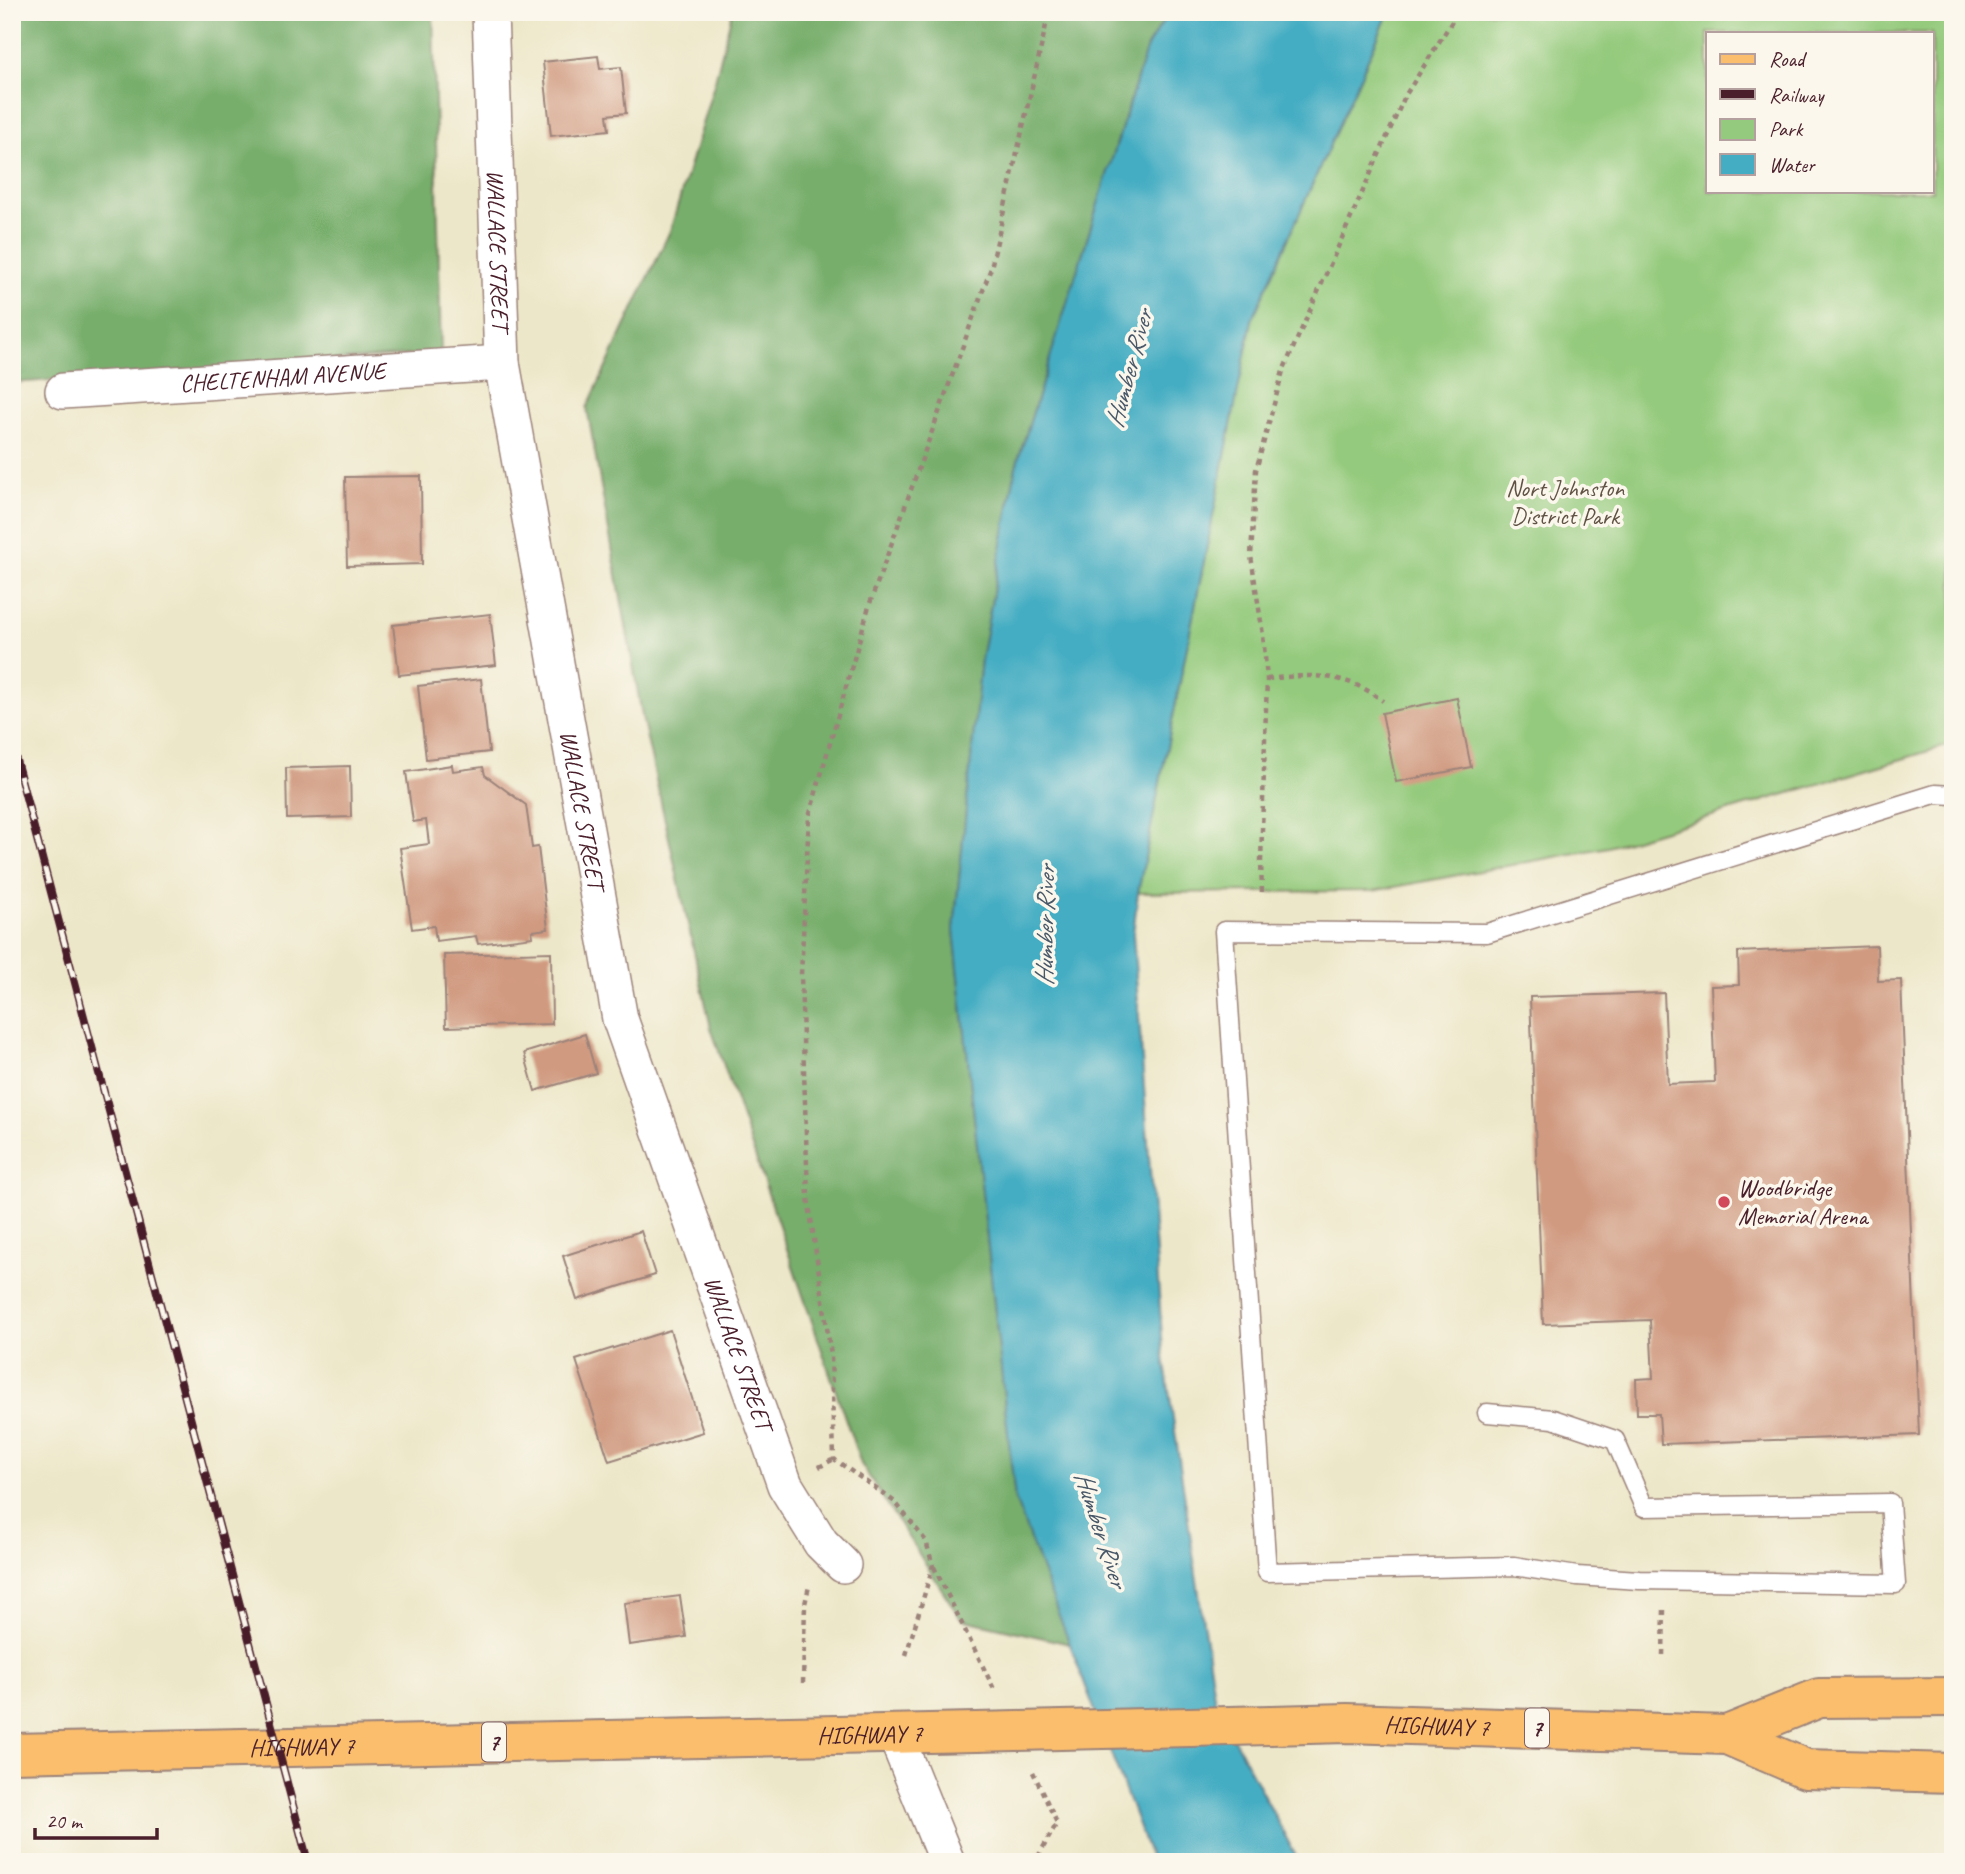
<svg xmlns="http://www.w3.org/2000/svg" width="1965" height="1874" font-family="Caveat,sans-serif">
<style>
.green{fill:#94ca7d;stroke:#6f7454;stroke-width:2;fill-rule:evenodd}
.forest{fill:#77ae6c;stroke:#60664c;stroke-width:2}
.water{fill:#44adc3;stroke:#476677;stroke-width:2}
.building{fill:#d09a80}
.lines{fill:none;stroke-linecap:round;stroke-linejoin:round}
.service-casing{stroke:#9c837a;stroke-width:21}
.minor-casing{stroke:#9c837a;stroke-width:38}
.primary-casing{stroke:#9c837a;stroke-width:42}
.path{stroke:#9c837a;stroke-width:4.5;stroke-dasharray:5 5;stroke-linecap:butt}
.service{stroke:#fff;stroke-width:18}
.minor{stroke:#fff;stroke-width:35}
.primary{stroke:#fabe6d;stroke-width:38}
.rail-casing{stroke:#4a1f2b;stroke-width:8}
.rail{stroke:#fbf7ec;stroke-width:5;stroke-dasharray:16;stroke-linecap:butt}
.primary-bridge-casing{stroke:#9c837a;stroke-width:42;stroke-linecap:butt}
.primary-bridge{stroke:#fabe6d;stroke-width:38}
.poi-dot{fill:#d1495b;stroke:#fbf7ec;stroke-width:2.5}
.labels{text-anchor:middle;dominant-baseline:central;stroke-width:7;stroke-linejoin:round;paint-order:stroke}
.shield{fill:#fbf7ec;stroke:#7f6065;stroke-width:2}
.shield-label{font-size:23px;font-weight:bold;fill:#4a1f2b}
.street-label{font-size:24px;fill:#4a1f2b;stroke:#fbf7ec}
.park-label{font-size:24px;fill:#605244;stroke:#fbf7ec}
.poi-label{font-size:24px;fill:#4a1f2b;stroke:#fbf7ec;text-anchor:start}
.water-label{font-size:26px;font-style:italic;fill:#485868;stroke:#fbf7ec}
</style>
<rect width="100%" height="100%" fill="#fbf7ec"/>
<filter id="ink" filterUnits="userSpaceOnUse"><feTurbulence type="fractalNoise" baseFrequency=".0143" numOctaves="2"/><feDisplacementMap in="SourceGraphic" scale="14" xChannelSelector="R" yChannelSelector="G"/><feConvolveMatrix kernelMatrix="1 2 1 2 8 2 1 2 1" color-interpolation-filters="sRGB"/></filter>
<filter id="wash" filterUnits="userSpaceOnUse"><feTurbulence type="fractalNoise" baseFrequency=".00686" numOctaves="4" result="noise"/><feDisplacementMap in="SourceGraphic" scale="28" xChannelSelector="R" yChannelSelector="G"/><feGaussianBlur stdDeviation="1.57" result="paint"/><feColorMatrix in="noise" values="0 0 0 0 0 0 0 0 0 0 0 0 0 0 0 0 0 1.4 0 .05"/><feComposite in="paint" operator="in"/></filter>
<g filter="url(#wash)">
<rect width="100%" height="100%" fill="#ede7c9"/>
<path class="green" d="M 1389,12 L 1953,12 L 1953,687 L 1949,745 L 1608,847 L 1373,891 L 1138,893 L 1252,320 ZM 1708,33 L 1932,33 L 1932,191 L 1708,191 Z"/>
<path class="forest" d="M 12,12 L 433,12 L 441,353 L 12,383 Z
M 732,12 L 1169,12 L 1147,47 L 1016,467 L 981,660 L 954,930 L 1015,1499 L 1070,1644 L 961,1619 L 861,1464 L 711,1028 L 643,721 L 587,408 L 670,231 L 715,81 Z"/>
<path class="water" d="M 1169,12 L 1389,12 L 1252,320 L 1138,893 L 1133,934 L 1163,1350 L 1215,1703 L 1299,1862 L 1152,1862 L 1015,1499 L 954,930 L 981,660 L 1016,467 L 1147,47 Z"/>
<g id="blocks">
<path class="building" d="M 598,56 L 600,69 L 621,67 L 626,113 L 607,115 L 609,130 L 551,136 L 543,62 Z
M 421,476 L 422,564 L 347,566 L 345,477 Z
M 490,614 L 496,665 L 399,675 L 393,625 Z
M 481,679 L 489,752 L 426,759 L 418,686 Z
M 1457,698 L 1471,767 L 1396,782 L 1382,713 Z
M 452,765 L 453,771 L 483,767 L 485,775 L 526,805 L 532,848 L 538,847 L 548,929 L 532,931 L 533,937 L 478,944 L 476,936 L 436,941 L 434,926 L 412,929 L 400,848 L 429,844 L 426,820 L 413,822 L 406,772 Z
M 350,766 L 351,817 L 287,819 L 286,768 Z
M 1877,946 L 1878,981 L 1901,980 L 1919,1435 L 1661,1444 L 1659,1414 L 1637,1414 L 1636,1379 L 1653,1378 L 1650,1320 L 1543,1324 L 1530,997 L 1664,993 L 1668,1084 L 1715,1082 L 1711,986 L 1739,985 L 1738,952 Z
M 551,952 L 552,1024 L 446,1027 L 444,955 Z
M 585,1034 L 596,1073 L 535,1091 L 524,1053 Z
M 641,1231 L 655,1275 L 577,1300 L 563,1256 Z
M 670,1330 L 703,1432 L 609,1461 L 576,1360 Z
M 680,1596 L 686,1637 L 629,1645 L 624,1603 Z"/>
</g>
</g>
<g filter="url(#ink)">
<use href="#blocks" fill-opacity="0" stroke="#9c837a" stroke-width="2"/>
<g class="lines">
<g class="service-casing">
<path id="service" d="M 1487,1413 L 1553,1419 L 1615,1440 L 1644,1507 L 1890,1503 L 1896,1584 L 1639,1580 L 1577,1576 L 1514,1566 L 1267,1572 L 1224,931 L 1487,933 L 1935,794 L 1953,795"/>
</g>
<g class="minor-casing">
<g id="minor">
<path id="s1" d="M 490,12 L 502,363 L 620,1019 L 785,1485 L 821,1543 L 843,1565"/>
<path id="s2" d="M 63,391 L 502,363"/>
<path d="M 895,1734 L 947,1862"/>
</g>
</g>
<g class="primary-casing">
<g id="primary">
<path id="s3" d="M 1189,1727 L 1347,1723 L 1727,1735 L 1806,1769 L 1953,1773"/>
<path d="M 1727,1735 L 1819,1698 L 1953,1697"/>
<path id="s4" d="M 12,1753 L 976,1732"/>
</g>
</g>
<path class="path" d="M 1267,679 C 1311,674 1346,672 1383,701
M 1262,892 L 1261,861 L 1267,679 L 1263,635 L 1251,556 L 1256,470 L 1283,371 L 1405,96 L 1458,12
M 819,1467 L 834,1459
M 934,1567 L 995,1691
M 906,1655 L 933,1566 L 926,1541 L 895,1502 L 834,1459 L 831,1355 L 808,1198 L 801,975 L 809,817 L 869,606 L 991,268 L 1049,12
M 1663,1655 L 1664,1609
M 803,1683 L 805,1604 L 809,1586
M 1033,1772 L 1057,1823 L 1035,1862"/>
<use href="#service" class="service"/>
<use href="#minor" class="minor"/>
<use href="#primary" class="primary"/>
<g class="rail-casing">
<path id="rail" d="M 12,745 L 308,1862"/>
</g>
<use href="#rail" class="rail"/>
<g class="primary-bridge-casing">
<path id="primary-bridge" d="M 976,1732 L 1189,1727"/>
</g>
<use href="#primary-bridge" class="primary-bridge"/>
</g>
</g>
<circle class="poi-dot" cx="1724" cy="1202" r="7"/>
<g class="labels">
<g class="shield">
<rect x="1525" y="1708.5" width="24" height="39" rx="5"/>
<rect x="482" y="1722.5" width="24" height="39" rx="5"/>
</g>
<g class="shield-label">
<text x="1537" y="1728">7</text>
<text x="494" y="1742">7</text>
</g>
<g class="street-label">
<text stroke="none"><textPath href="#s1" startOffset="238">WALLACE STREET</textPath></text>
<text stroke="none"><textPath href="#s2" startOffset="220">CHELTENHAM AVENUE</textPath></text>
<text stroke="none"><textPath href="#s1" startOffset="805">WALLACE STREET</textPath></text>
<text stroke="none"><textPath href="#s1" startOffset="1372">WALLACE STREET</textPath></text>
<text stroke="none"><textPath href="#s3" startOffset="248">HIGHWAY 7</textPath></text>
<text stroke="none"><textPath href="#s4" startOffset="858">HIGHWAY 7</textPath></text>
<text stroke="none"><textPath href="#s4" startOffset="290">HIGHWAY 7</textPath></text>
</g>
<g class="park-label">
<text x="1565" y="488">Nort Johnston<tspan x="1565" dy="28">District Park</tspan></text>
</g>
<g class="poi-label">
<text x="1738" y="1188">Woodbridge<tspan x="1738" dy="28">Memorial Arena</tspan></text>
</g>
<g class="water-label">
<text transform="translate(1129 369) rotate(-75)">Humber River</text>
<text transform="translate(1045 926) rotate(-89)">Humber River</text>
<text transform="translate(1101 1529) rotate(72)">Humber River</text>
</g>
</g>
<rect width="1965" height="1874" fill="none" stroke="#fbf7ec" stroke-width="42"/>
<rect x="1706" y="32" width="228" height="161" fill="#fbf7ec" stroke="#b4a19f" stroke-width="2"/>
<rect x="1720" y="54" width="35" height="10" fill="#fabe6d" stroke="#b4a19f" stroke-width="2"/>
<text x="1769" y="66" font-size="21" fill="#4a1f2b">Road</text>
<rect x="1720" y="89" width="35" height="10" fill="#4a1f2b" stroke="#b4a19f" stroke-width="2"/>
<text x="1769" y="102" font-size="21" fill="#4a1f2b">Railway</text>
<rect x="1720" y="119" width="35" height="21" fill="#94ca7d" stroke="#b4a19f" stroke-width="2"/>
<text x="1769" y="136" font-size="21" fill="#4a1f2b">Park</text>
<rect x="1720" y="154" width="35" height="21" fill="#44adc3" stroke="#b4a19f" stroke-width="2"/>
<text x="1769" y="172" font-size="21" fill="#4a1f2b">Water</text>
<path d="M35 1828v10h122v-10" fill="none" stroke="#4a1f2b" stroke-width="3.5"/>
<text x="46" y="1828" font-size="21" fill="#4a1f2b" stroke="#fbf7ec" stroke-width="5" paint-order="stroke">20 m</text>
</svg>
